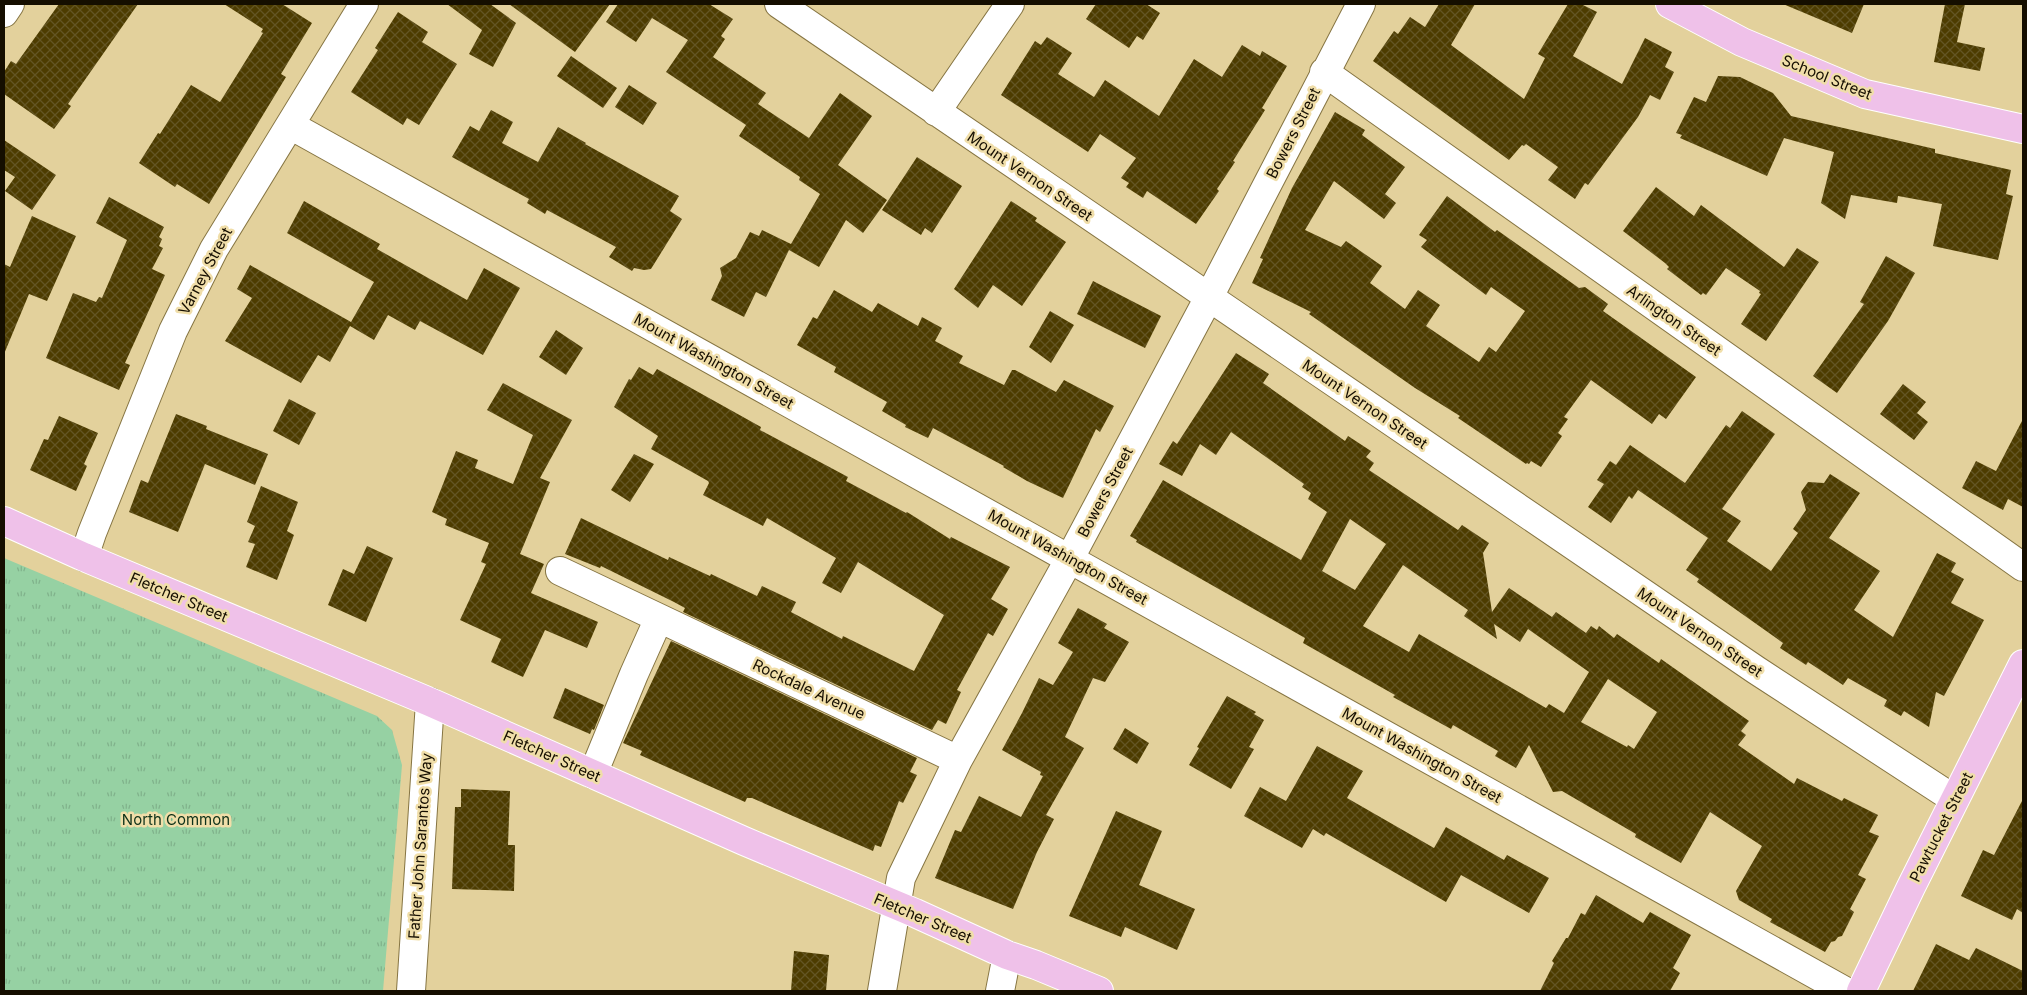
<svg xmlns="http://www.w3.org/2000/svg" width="2027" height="995" font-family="Inter,sans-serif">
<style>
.park{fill:url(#park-tufts)}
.building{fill:url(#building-cross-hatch);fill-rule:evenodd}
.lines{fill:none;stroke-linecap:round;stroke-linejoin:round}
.minor-casing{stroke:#867543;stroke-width:30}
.major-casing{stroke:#fff;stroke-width:30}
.minor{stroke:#fff;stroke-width:28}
.major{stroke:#efc1e9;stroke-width:28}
.labels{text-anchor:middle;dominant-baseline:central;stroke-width:5;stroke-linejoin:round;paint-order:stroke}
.street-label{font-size:15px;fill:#150e00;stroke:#f0dea9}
.park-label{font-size:15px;fill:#0d3119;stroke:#f0dea9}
</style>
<defs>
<pattern id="park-tufts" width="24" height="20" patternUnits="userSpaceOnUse" patternTransform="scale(1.25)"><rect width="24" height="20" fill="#96d1a3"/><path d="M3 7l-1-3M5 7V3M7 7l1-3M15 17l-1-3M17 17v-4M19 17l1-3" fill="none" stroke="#80b28b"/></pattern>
<pattern id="building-cross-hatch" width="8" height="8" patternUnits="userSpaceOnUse" patternTransform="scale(1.25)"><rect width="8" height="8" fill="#4d3c00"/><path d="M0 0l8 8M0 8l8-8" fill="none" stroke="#635524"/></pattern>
</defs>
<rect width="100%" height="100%" fill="#e3d19c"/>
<path class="park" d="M 4,558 L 377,716 L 392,730 L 402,765 L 383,991 L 4,991 Z"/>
<path class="building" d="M 59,4 L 138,4 L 68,104 L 71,106 L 54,129 L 4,94 L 4,72 L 11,61 L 16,64 Z
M 224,4 L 282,4 L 312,23 L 281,74 L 286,77 L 209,204 L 177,184 L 175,187 L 139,163 L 158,133 L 160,134 L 191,85 L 220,102 L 263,33 L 261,32 L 263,29 Z
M 447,4 L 490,4 L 516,23 L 493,67 L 469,54 L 482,30 Z
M 509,4 L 610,4 L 575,52 Z
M 618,4 L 709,4 L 733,19 L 721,36 L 725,39 L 713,57 L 766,93 L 758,104 L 809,138 L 840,93 L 872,116 L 838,165 L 887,200 L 863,233 L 846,220 L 819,267 L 789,250 L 766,297 L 756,292 L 744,317 L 711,300 L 722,276 L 720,268 L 736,258 L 750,232 L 759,236 L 762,230 L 791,244 L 820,194 L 799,180 L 800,177 L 739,136 L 746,125 L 666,72 L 688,40 L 652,18 L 636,42 L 606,22 Z
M 1096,4 L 1146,4 L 1160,13 L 1143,40 L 1137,36 L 1129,48 L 1086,19 Z
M 1439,4 L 1475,4 L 1451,45 L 1524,99 L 1545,58 L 1538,54 L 1568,4 L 1581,4 L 1597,12 L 1573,56 L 1622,84 L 1645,38 L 1672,52 L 1665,67 L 1674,72 L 1660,100 L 1650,95 L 1638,117 L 1588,185 L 1585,183 L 1575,199 L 1548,180 L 1558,167 L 1526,144 L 1524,146 L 1522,145 L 1509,160 L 1373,61 L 1394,31 L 1398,34 L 1410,17 L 1425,27 Z
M 1783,4 L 1864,4 L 1852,33 Z
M 1945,4 L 1965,4 L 1957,42 L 1985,48 L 1980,71 L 1934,62 Z
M 398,12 L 428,32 L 422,42 L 457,64 L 419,125 L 407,118 L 403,125 L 351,92 L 378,50 L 375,48 Z
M 1047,37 L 1072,53 L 1058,74 L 1094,97 L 1105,80 L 1159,116 L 1194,59 L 1222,77 L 1242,45 L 1260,56 L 1262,51 L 1287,66 L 1262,108 L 1265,110 L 1233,161 L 1235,162 L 1217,189 L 1219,191 L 1196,224 L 1147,191 L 1143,198 L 1126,187 L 1129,183 L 1121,178 L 1136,158 L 1100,134 L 1088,152 L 1001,95 L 1035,41 L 1041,45 Z
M 571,56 L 617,88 L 603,108 L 557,76 Z
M 1718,76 L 1740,77 L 1773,93 L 1791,116 L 1935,149 L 1935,153 L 2011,170 L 2006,194 L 2013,196 L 1998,260 L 1933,246 L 1942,204 L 1898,196 L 1897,203 L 1851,195 L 1845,219 L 1821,203 L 1834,152 L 1784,138 L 1767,176 L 1680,138 L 1682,135 L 1676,133 L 1694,97 L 1706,102 Z
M 629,85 L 657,103 L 643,125 L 615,107 Z
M 491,110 L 513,122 L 502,143 L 538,162 L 558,127 L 586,143 L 585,144 L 679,196 L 670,211 L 682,219 L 651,269 L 644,270 L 634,268 L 632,271 L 609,257 L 616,247 L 547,210 L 545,214 L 527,203 L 529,199 L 452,157 L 470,126 L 479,131 Z
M 1335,112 L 1365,130 L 1362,135 L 1405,167 L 1385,194 L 1396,203 L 1384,219 L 1334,181 L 1305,230 L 1341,247 L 1346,241 L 1382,266 L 1370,283 L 1405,309 L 1418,290 L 1440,305 L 1426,326 L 1479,362 L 1489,347 L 1496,352 L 1525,311 L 1491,287 L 1486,295 L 1421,247 L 1427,240 L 1419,235 L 1447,196 L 1495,232 L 1497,230 L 1579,288 L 1585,287 L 1608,304 L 1603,311 L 1696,377 L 1666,419 L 1659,414 L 1652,424 L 1591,380 L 1564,417 L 1568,419 L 1558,433 L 1562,436 L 1541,467 L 1531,461 L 1529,464 L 1527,463 L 1526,464 L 1458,418 L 1460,416 L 1415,388 L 1309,314 L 1311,312 L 1252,283 L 1263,259 L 1260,258 L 1292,188 Z
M 4,140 L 56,175 L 32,210 L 5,191 L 15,177 L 4,170 Z
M 917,157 L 962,186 L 932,233 L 925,228 L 921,235 L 882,210 Z
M 1656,187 L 1694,216 L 1701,205 L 1784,267 L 1797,248 L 1819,262 L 1766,341 L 1741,324 L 1761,294 L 1759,293 L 1760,291 L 1726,268 L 1706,295 L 1703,293 L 1701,295 L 1667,269 L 1669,267 L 1665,263 L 1623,231 Z
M 109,197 L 164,227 L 159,237 L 162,239 L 159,246 L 163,248 L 152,269 L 165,275 L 125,363 L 130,365 L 119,390 L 46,358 L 73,293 L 96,302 L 99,297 L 102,298 L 127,240 L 96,223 Z
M 304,201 L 380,244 L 377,249 L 467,300 L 484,268 L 520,288 L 483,355 L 420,321 L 415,330 L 388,315 L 374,340 L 350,326 L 330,362 L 318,355 L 301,383 L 225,341 L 252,298 L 237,289 L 250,265 L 351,322 L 374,282 L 287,233 Z
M 1011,201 L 1037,218 L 1035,221 L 1066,242 L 1022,306 L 993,285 L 978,308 L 954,289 Z
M 32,216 L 76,236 L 47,301 L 29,294 L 4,354 L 4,264 L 10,267 Z
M 1886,256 L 1915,273 L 1888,321 L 1837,393 L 1813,376 L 1864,304 L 1860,302 Z
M 1093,281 L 1161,316 L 1145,348 L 1077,314 Z
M 834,290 L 872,312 L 878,303 L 918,326 L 922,317 L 942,328 L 935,341 L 963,356 L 959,363 L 1004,385 L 1012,370 L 1015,370 L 1056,392 L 1064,380 L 1114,406 L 1100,432 L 1096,429 L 1063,498 L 1027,481 L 1003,467 L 1004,466 L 933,428 L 928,438 L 905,427 L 906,425 L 882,411 L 887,402 L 834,372 L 836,367 L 797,345 L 813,317 L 817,319 Z
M 1050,311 L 1074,325 L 1051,363 L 1029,347 Z
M 556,330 L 583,348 L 566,375 L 539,357 Z
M 1236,353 L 1269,374 L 1263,383 L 1345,441 L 1348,436 L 1371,451 L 1366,457 L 1374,463 L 1369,470 L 1458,530 L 1462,525 L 1489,543 L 1483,553 L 1492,612 L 1509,588 L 1552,617 L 1556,612 L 1586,633 L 1591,626 L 1597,630 L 1599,626 L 1614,638 L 1617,634 L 1659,663 L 1661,659 L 1749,721 L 1741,731 L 1746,735 L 1738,745 L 1794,784 L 1797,778 L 1842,801 L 1844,798 L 1878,815 L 1869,832 L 1879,836 L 1858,875 L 1866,879 L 1850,909 L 1854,912 L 1842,936 L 1838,937 L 1835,941 L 1831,942 L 1825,952 L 1770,922 L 1772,919 L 1739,900 L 1736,891 L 1762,846 L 1710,812 L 1681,863 L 1635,837 L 1636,834 L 1562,791 L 1553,792 L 1529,745 L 1516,768 L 1495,756 L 1498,751 L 1453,725 L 1451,729 L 1393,697 L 1395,695 L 1303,643 L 1305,638 L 1136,542 L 1137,540 L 1130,536 L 1163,480 L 1301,560 L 1327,512 L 1308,499 L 1311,493 L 1302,487 L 1304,484 L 1231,432 L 1216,455 L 1200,444 L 1182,476 L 1159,464 L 1173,441 L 1177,444 ZM 1350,519 L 1386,544 L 1355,590 L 1322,571 ZM 1403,565 L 1468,610 L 1464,616 L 1497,639 L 1494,624 L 1520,642 L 1528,629 L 1589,672 L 1564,713 L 1549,704 L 1546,708 L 1419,634 L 1409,652 L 1363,626 ZM 1608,679 L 1657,712 L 1634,749 L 1628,745 L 1627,747 L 1581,722 Z
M 639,367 L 653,375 L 657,369 L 761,427 L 760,430 L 848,477 L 846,481 L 906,513 L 907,512 L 950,539 L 951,537 L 1010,567 L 991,599 L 1008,609 L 993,636 L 988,633 L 957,690 L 961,692 L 946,724 L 938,720 L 932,730 L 683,612 L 685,608 L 674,602 L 601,566 L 600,568 L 565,554 L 581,518 L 668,560 L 669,557 L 710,576 L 711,574 L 757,596 L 762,586 L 796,602 L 791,612 L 842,639 L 843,636 L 914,671 L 944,615 L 858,562 L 841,593 L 822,583 L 836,558 L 767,518 L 763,526 L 703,495 L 709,483 L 708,481 L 651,449 L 658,436 L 614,407 L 629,379 L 631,380 Z
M 503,383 L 572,420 L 540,478 L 550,482 L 520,554 L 544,564 L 531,593 L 598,622 L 587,648 L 545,630 L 523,677 L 491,662 L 501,639 L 460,620 L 486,564 L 481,562 L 489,543 L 445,525 L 447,519 L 432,512 L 456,451 L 478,460 L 475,468 L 513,484 L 533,435 L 487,410 Z
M 1903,384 L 1926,402 L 1917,413 L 1928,422 L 1914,440 L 1880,414 Z
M 289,399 L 316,413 L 299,445 L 273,431 Z
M 1742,411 L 1775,434 L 1722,509 L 1741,521 L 1727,541 L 1771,571 L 1798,533 L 1793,529 L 1806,510 L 1801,492 L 1808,482 L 1824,483 L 1830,474 L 1860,493 L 1829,538 L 1880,571 L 1854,610 L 1893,637 L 1937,553 L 1956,563 L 1951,572 L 1964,579 L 1951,603 L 1984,620 L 1944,696 L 1936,692 L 1929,727 L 1904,711 L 1901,716 L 1884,706 L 1887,700 L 1848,678 L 1843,685 L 1808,662 L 1806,665 L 1780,648 L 1783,643 L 1697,582 L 1699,579 L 1686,570 L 1708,538 L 1638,490 L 1632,499 L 1629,496 L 1611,523 L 1588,507 L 1604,484 L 1597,480 L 1610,461 L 1616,465 L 1630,445 L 1685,483 L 1726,425 L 1730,428 Z
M 176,414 L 207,426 L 206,429 L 268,454 L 255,485 L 205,464 L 178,532 L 129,512 L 141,480 L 148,483 Z
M 59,416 L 98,433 L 84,464 L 87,466 L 76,491 L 30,470 L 44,439 L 48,440 Z
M 2023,419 L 2023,507 L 2008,499 L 2003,510 L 1962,488 L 1976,461 L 1996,471 Z
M 634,454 L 654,464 L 630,502 L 611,490 Z
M 261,486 L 298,502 L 287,531 L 294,535 L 277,580 L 246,567 L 255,544 L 248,542 L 255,526 L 247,522 Z
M 367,546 L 393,558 L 366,622 L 328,605 L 343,569 L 354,574 Z
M 1078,608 L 1107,624 L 1104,628 L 1129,642 L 1105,682 L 1093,678 L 1065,737 L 1084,748 L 1046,815 L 1054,819 L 1037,852 L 1013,909 L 935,878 L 955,830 L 961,832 L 979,796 L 1021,817 L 1043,776 L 1040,775 L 1041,772 L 1002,750 L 1022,713 L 1039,678 L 1053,685 L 1073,652 L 1058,643 Z
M 671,641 L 917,758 L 910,772 L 917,775 L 903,803 L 899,801 L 881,847 L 875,845 L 873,851 L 752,798 L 747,798 L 745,802 L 640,755 L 642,751 L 623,743 Z
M 565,688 L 604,705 L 594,730 L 592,729 L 590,734 L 553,718 Z
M 1227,696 L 1256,712 L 1254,714 L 1264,720 L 1249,747 L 1254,749 L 1231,789 L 1189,765 L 1199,748 L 1197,747 Z
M 1125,728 L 1149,743 L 1137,764 L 1113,749 Z
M 1317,746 L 1363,771 L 1347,798 L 1434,848 L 1446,827 L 1504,860 L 1507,855 L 1549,878 L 1529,913 L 1461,875 L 1446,902 L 1326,833 L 1324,836 L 1313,829 L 1302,848 L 1244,816 L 1260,787 L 1286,801 Z
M 461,789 L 510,791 L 508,845 L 515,845 L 514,891 L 452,889 L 455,807 L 461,807 Z
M 2023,799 L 2023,913 L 2017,909 L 2012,920 L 1961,896 L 1983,850 L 1994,855 Z
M 1116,811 L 1162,831 L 1139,885 L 1195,909 L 1177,950 L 1125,927 L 1121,937 L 1069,916 Z
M 1596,895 L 1643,923 L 1650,912 L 1691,935 L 1673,968 L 1680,973 L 1670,991 L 1540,991 L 1554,963 L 1552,961 L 1566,938 L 1568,938 L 1581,913 L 1585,915 Z
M 1936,944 L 1969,960 L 1976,948 L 2023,971 L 2023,991 L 1913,991 Z
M 794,951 L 829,955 L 826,991 L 791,991 Z"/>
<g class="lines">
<g class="minor-casing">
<path id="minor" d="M 779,4 L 1756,670 L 1954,799
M 4,13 L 10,4
M 1324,72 L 2023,567
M 936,112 L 1010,4
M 290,125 L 1845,991
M 84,557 L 92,533 L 173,331 L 214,249 L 364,4
M 560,571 L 659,618
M 593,774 L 634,674 L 659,618 L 958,760
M 411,991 L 430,702
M 882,991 L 901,878 L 958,760 L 1070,558 L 1209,297 L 1361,4
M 1000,991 L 1007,955"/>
</g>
<g class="major-casing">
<path id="major" d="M 1670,4 L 1742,42 L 1865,94 L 2023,129
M 4,521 L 84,557 L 430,702 L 744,841 L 915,913 L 1007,955 L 1036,965 L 1099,991
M 1861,991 L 1911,887 L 2023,664"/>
</g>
<use href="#minor" class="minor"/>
<use href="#major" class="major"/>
</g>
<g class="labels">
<g class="street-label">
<text transform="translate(1827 77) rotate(22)">School Street</text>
<text transform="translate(1293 133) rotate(-63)">Bowers Street</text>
<text transform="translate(1030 176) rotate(34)">Mount Vernon Street</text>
<text transform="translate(205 271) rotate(-62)">Varney Street</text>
<text transform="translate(1674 320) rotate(35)">Arlington Street</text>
<text transform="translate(714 361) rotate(29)">Mount Washington Street</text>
<text transform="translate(1365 404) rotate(34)">Mount Vernon Street</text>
<text transform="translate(1105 492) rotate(-62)">Bowers Street</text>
<text transform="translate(1068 557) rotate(29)">Mount Washington Street</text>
<text transform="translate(179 597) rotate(23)">Fletcher Street</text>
<text transform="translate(1700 632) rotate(34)">Mount Vernon Street</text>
<text transform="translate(809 689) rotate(25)">Rockdale Avenue</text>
<text transform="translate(1422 755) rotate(29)">Mount Washington Street</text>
<text transform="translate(552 756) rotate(24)">Fletcher Street</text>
<text transform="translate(1941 827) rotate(-63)">Pawtucket Street</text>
<text transform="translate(420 846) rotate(-86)">Father John Sarantos Way</text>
<text transform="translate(923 918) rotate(23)">Fletcher Street</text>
</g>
<g class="park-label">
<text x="176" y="819">North Common</text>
</g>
</g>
<rect width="2027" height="995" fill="none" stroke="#150e00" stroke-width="10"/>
</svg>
